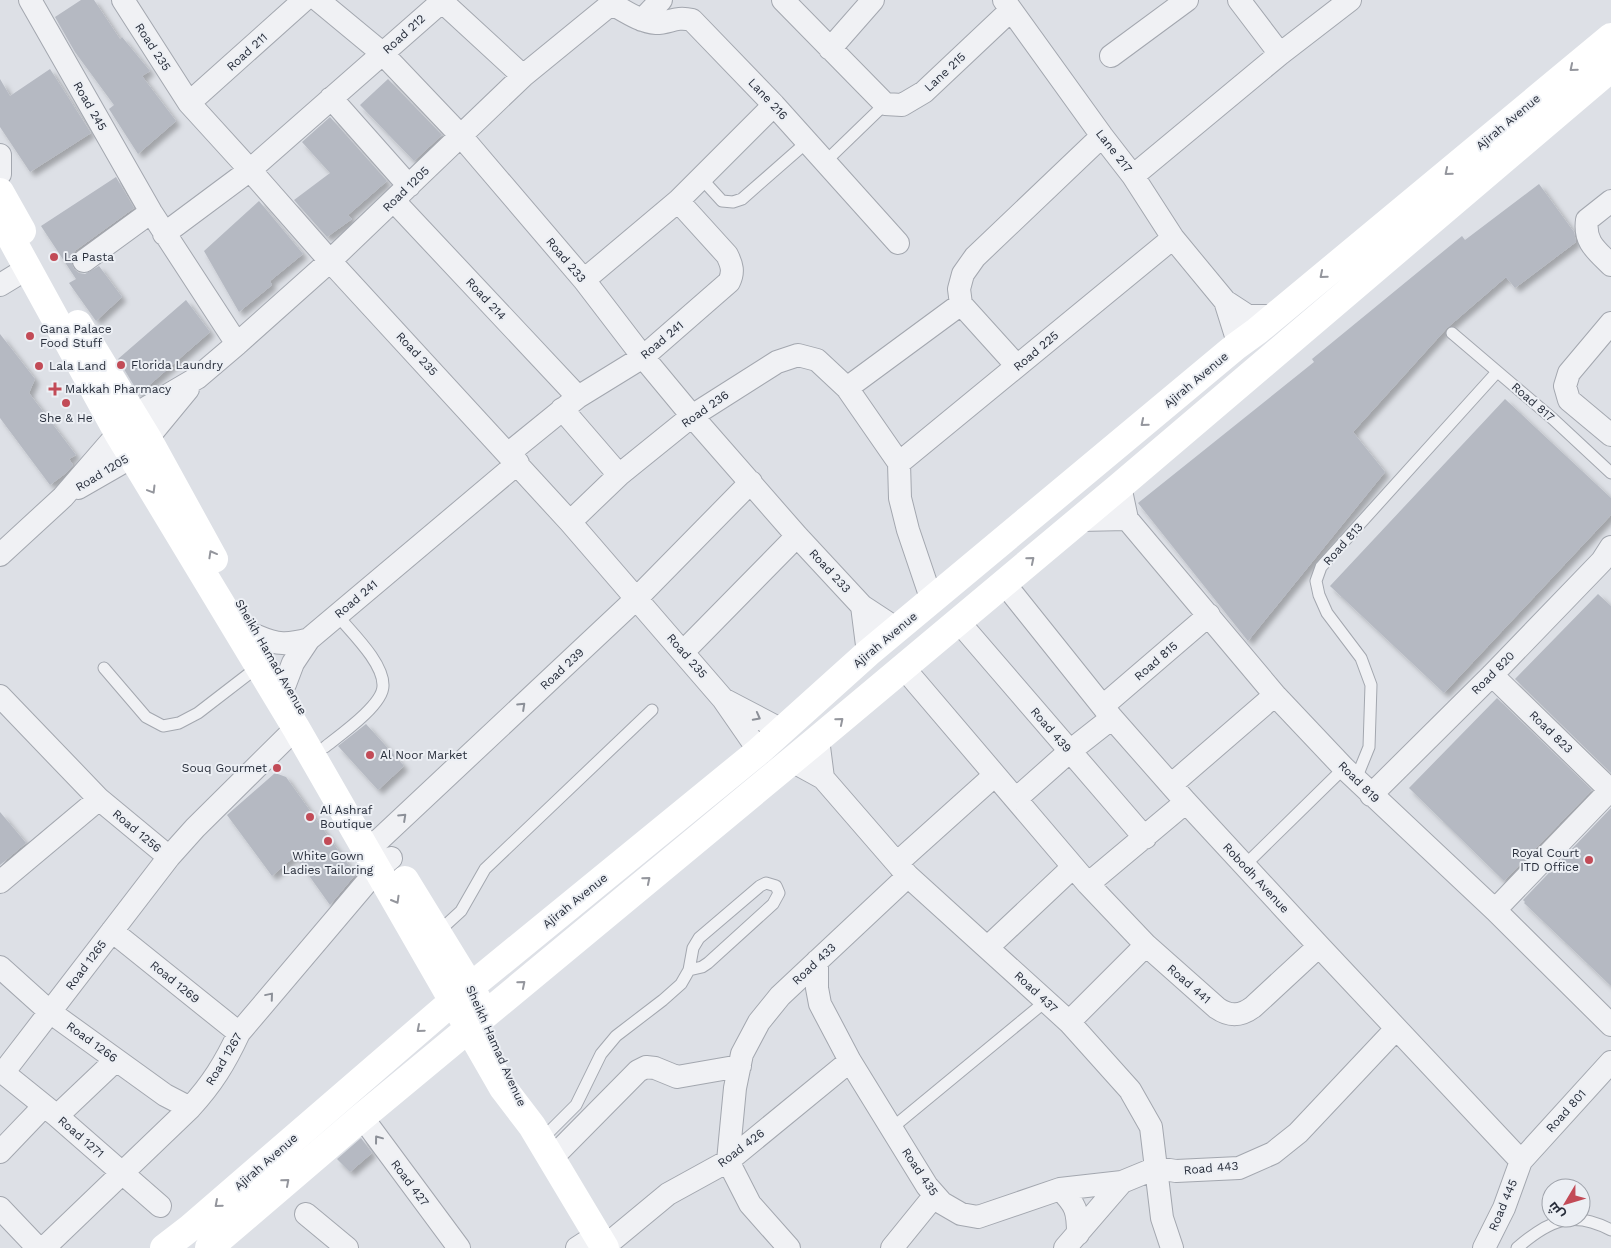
<svg xmlns="http://www.w3.org/2000/svg" width="1611" height="1248" font-family="'Work Sans',Cairo,sans-serif">
<style>
.building{fill:#b5b9c2;filter:url(#shadow)}
.lines{fill:none;stroke-linecap:round;stroke-linejoin:round}
.lane-casing{stroke:#a3a7af;stroke-width:13}
.street-casing{stroke:#a3a7af;stroke-width:24}
.lane{stroke:#f0f1f4;stroke-width:11}
.street{stroke:#f0f1f4;stroke-width:22}
.secondary{stroke:#fff;stroke-width:28}
.oneway{stroke:#94969d}
.oneway2{stroke:#8c9098}
.poi-dot{fill:#c24b57;stroke:#eceff4;stroke-width:2}
.labels{text-anchor:middle;dominant-baseline:central;stroke-width:4;stroke-linejoin:round;paint-order:stroke}
.street-label{font-size:12px;fill:#282e3b;stroke:#eceff4}
.poi-label{font-size:12px;fill:#282e3b;stroke:#eceff4;text-anchor:start}
</style>
<defs>
<filter id="shadow"><feDropShadow dx="4.5" dy="4.5" stdDeviation="2.5" flood-color="#0004"/></filter>
</defs>
<rect width="100%" height="100%" fill="#dde0e6"/>
<path class="building" d="M 81,0 L 94,0 L 120,39 L 122,37 L 150,71 L 142,76 L 176,121 L 138,154 L 109,109 L 114,105 L 75,52 L 55,17 Z
M 50,69 L 91,133 L 30,172 L 0,127 L 0,79 L 10,96 Z
M 388,79 L 442,135 L 414,161 L 360,105 Z
M 330,117 L 387,181 L 348,215 L 352,219 L 327,237 L 294,200 L 330,173 L 302,142 Z
M 116,177 L 134,208 L 76,250 L 72,255 L 71,262 L 74,269 L 79,273 L 85,274 L 99,266 L 122,297 L 96,321 L 69,283 L 76,279 L 41,226 Z
M 1539,184 L 1574,232 L 1576,242 L 1515,288 L 1506,277 L 1447,328 L 1353,432 L 1385,472 L 1248,641 L 1138,503 L 1314,362 L 1312,359 L 1462,236 L 1465,240 Z
M 259,201 L 303,254 L 270,281 L 272,285 L 239,312 L 204,251 Z
M 186,300 L 210,332 L 139,394 L 118,359 Z
M 0,334 L 35,379 L 29,393 L 76,455 L 69,459 L 73,465 L 66,473 L 50,485 L 0,418 Z
M 1505,399 L 1611,498 L 1611,515 L 1444,693 L 1330,586 Z
M 1598,594 L 1611,606 L 1611,773 L 1515,679 Z
M 1497,698 L 1592,790 L 1504,881 L 1409,788 Z
M 366,724 L 404,766 L 378,790 L 338,746 Z
M 275,773 L 286,777 L 355,874 L 355,875 L 330,905 L 295,856 L 272,876 L 227,815 Z
M 1611,808 L 1611,986 L 1524,903 L 1525,902 L 1523,900 Z
M 0,812 L 26,843 L 0,865 Z
M 361,1138 L 372,1153 L 350,1172 L 337,1159 Z"/>
<g class="lines">
<g class="lane-casing">
<path id="lane" d="M 825,162 L 885,104
M 701,178 L 722,201 L 733,202 L 742,199 L 807,142
M 1452,333 L 1553,419 L 1611,473
M 104,668 L 146,717 L 163,726 L 179,723 L 198,713 L 259,666
M 325,747 C 340,735 383,705 383,686 C 384,663 351,632 337,615
M 1356,779 L 1369,747 L 1371,685 L 1361,658 L 1327,613 L 1319,595 L 1316,581 L 1321,567 L 1497,372
M 1244,866 L 1344,768
M 437,933 L 461,911 L 485,869 L 652,710
M 892,1128 L 1046,1001
M 541,1140 L 576,1105 L 601,1054 L 616,1036 L 663,1000 L 681,984 L 689,970 L 693,948 L 699,938 L 760,886 L 766,883 L 776,886 L 779,893 L 773,904 L 708,963 L 702,967 L 689,970
M 1517,1248 C 1548,1221 1572,1209 1611,1230"/>
</g>
<g class="street-casing">
<path id="street" d="M 30,0 L 151,212 L 237,344
M 123,0 L 189,103 L 250,170 L 330,261 L 570,522 L 723,699
M 318,0 L 382,53 L 461,136 L 584,280 L 643,357 L 692,416 L 797,536 L 862,606
M 783,0 L 885,104 L 902,105 L 924,92 L 1011,10
M 1004,0 L 1102,136 L 1133,176 L 1173,238 L 1225,301 L 1248,316 L 1274,316
M 1239,0 L 1280,54
M 612,4 C 625,11 640,22 656,23 C 670,23 675,16 692,20 L 774,105 L 898,243
M 642,20 L 661,0
M 830,49 L 873,0
M 1111,56 L 1187,0
M 331,98 L 409,186
M 189,103 L 304,0
M 0,155 L 0,174
M 1133,176 L 1280,54 L 1350,0
M 394,201 L 578,397
M 1611,201 L 1587,220 C 1584,242 1596,250 1611,265
M 164,234 L 250,170 L 439,4 L 448,7 L 523,76
M 84,261 L 151,212
M 584,280 L 678,201 L 774,105
M 0,285 L 28,268
M 1225,301 L 1236,336 L 1235,347
M 1611,323 L 1569,373 L 1565,386 L 1569,400 L 1611,435
M 1017,366 L 961,304 L 959,289 L 963,274 L 975,257 L 1102,136
M 847,388 L 961,304
M 562,409 L 619,475
M 509,453 L 578,397 L 643,357 L 729,282 C 734,272 732,265 727,255 L 678,201
M 899,463 L 1173,238
M 78,488 L 132,457 L 188,389
M 1127,519 L 1275,695 L 1344,768 L 1495,910 L 1611,1025
M 1079,520 L 1127,519 L 1120,486
M 570,522 L 619,475 L 692,416 L 777,362 L 798,355 L 817,360 L 847,388 L 899,463 L 900,498 L 908,530 L 932,601
M 0,555 L 63,497 L 134,415 L 197,378 L 237,344 L 330,261 L 523,76 L 616,0
M 1004,583 L 1112,718 L 1186,802 L 1319,946 L 1521,1161
M 958,621 L 1145,838
M 257,636 C 278,645 287,645 309,639 L 293,663 L 285,684
M 309,639 L 518,463
M 683,652 L 797,536
M 868,653 L 862,606 L 897,629
M 903,667 L 1088,884 L 1146,945
M 1492,675 L 1610,790
M 0,696 L 99,799 L 169,857
M 1103,706 L 1209,615
M 759,751 L 723,699 L 782,730
M 792,761 L 823,778 L 818,739
M 823,778 L 908,876 L 1069,1022 L 1130,1090 L 1151,1127 L 1162,1218 L 1172,1248
M 1171,785 L 1275,695
M 1371,795 L 1492,675 L 1602,561 L 1611,547
M 1016,799 L 1070,751 L 1112,718
M 366,849 L 380,839 L 637,598 L 751,482
M 897,863 L 995,775
M 0,882 L 99,799
M 1088,884 L 1186,802
M 1495,910 L 1611,789
M 112,931 L 239,1033
M 988,947 L 1073,867
M 817,961 L 817,988 L 820,1004 L 850,1061 L 927,1186 L 942,1203 L 961,1214 L 978,1217 L 1060,1189 L 1122,1182
M 0,967 L 50,1012 L 165,1095 L 190,1108
M 1069,1022 L 1146,945 L 1217,1008 C 1230,1017 1241,1016 1253,1007 L 1319,946
M 0,1070 L 57,1116 L 160,1206
M 3,1073 L 169,857 L 195,828 L 296,728
M 57,1116 L 116,1060
M 362,1117 L 459,1248
M 0,1152 L 44,1106
M 552,1158 L 638,1071 L 646,1067 L 655,1068 L 677,1077 L 740,1066
M 1060,1189 C 1076,1205 1078,1211 1078,1234
M 0,1208 L 38,1248
M 306,1214 L 347,1248
M 604,1247 L 668,1194 L 728,1161 L 850,1061
M 44,1248 L 190,1108 C 212,1084 225,1063 239,1033 L 378,869 L 391,858
M 577,1248 L 597,1235
M 789,1248 L 750,1204 L 728,1161 L 735,1088 L 742,1054 L 759,1022 L 780,996 L 908,876
M 892,1248 L 935,1195
M 1065,1248 L 1122,1182 L 1156,1168 L 1176,1171 L 1239,1168 L 1273,1153 L 1298,1133 L 1396,1029
M 1484,1248 L 1504,1208 L 1521,1161 L 1611,1062"/>
</g>
<use href="#lane" class="lane"/>
<use href="#street" class="street"/>
<path class="secondary" d="M 0,192 L 22,231
M 0,218 L 118,433 L 296,728 L 503,1088 L 532,1126 L 605,1248
M 78,324 L 148,439 L 214,559
M 405,880 L 470,986 L 478,1001
M 164,1248 L 190,1228 L 453,1001 L 759,751 L 868,653 L 1235,347 L 1257,331 L 1611,37
M 209,1248 L 362,1117 L 818,739 L 1120,486 L 1611,68"/>
</g>
<defs><path id="oneway-chevron" d="M-2-3.5L2.5 0L-2 3.5" fill="none" stroke-width="1.6" stroke-linecap="round" stroke-linejoin="round" transform="scale(1.25)"/></defs>
<g class="oneway">
<use href="#oneway-chevron" transform="translate(1573 68) rotate(140)"/>
<use href="#oneway-chevron" transform="translate(1448 172) rotate(140)"/>
<use href="#oneway-chevron" transform="translate(1323 275) rotate(140)"/>
<use href="#oneway-chevron" transform="translate(1144 423) rotate(140)"/>
<use href="#oneway-chevron" transform="translate(152 490) rotate(59)"/>
<use href="#oneway-chevron" transform="translate(212 554) rotate(-119)"/>
<use href="#oneway-chevron" transform="translate(1031 560) rotate(-40)"/>
<use href="#oneway-chevron" transform="translate(840 721) rotate(-40)"/>
<use href="#oneway-chevron" transform="translate(647 880) rotate(-40)"/>
<use href="#oneway-chevron" transform="translate(396 900) rotate(60)"/>
<use href="#oneway-chevron" transform="translate(522 984) rotate(-40)"/>
<use href="#oneway-chevron" transform="translate(420 1029) rotate(139)"/>
<use href="#oneway-chevron" transform="translate(286 1182) rotate(-41)"/>
<use href="#oneway-chevron" transform="translate(218 1204) rotate(139)"/>
</g>
<g class="oneway2">
<use href="#oneway-chevron" transform="translate(522 706) rotate(-43)"/>
<use href="#oneway-chevron" transform="translate(757 717) rotate(28)"/>
<use href="#oneway-chevron" transform="translate(403 817) rotate(-43)"/>
<use href="#oneway-chevron" transform="translate(270 996) rotate(-50)"/>
<use href="#oneway-chevron" transform="translate(378 1139) rotate(-127)"/>
</g>
<g class="poi-dot">
<circle cx="54" cy="257" r="5"/>
<circle cx="30" cy="336" r="5"/>
<circle cx="121" cy="365" r="5"/>
<circle cx="39" cy="366" r="5"/>
<path d="M52.5 381.5h5v5h5v5h-5v5h-5v-5h-5v-5h5z"/>
<circle cx="66" cy="403" r="5"/>
<circle cx="370" cy="755" r="5"/>
<circle cx="277" cy="768" r="5"/>
<circle cx="310" cy="817" r="5"/>
<circle cx="328" cy="841" r="5"/>
<circle cx="1589" cy="860" r="5"/>
</g>
<g class="labels">
<g class="street-label">
<text transform="translate(404 34) rotate(-42)">Road 212</text>
<text transform="translate(153 47) rotate(57)">Road 235</text>
<text transform="translate(247 52) rotate(-42)">Road 211</text>
<text transform="translate(945 72) rotate(-43)">Lane 215</text>
<text transform="translate(768 99) rotate(47)">Lane 216</text>
<text transform="translate(90 106) rotate(60)">Road 245</text>
<text transform="translate(1508 122) rotate(-40)">Ajirah Avenue</text>
<text transform="translate(1114 151) rotate(52)">Lane 217</text>
<text transform="translate(406 189) rotate(-44)">Road 1205</text>
<text transform="translate(566 260) rotate(50)">Road 233</text>
<text transform="translate(486 299) rotate(47)">Road 214</text>
<text transform="translate(662 340) rotate(-40)">Road 241</text>
<text transform="translate(1036 351) rotate(-40)">Road 225</text>
<text transform="translate(417 354) rotate(47)">Road 235</text>
<text transform="translate(1196 380) rotate(-40)">Ajirah Avenue</text>
<text transform="translate(1533 402) rotate(41)">Road 817</text>
<text transform="translate(705 409) rotate(-35)">Road 236</text>
<text transform="translate(102 473) rotate(-31)">Road 1205</text>
<text transform="translate(1343 544) rotate(-48)">Road 813</text>
<text transform="translate(830 571) rotate(47)">Road 233</text>
<text transform="translate(356 599) rotate(-40)">Road 241</text>
<text transform="translate(885 640) rotate(-40)">Ajirah Avenue</text>
<text transform="translate(687 656) rotate(49)">Road 235</text>
<text transform="translate(271 657) rotate(60)">Sheikh Hamad Avenue</text>
<text transform="translate(1156 661) rotate(-41)">Road 815</text>
<text transform="translate(562 669) rotate(-43)">Road 239</text>
<text transform="translate(1493 673) rotate(-45)">Road 820</text>
<text transform="translate(1051 730) rotate(49)">Road 439</text>
<text transform="translate(1551 732) rotate(44)">Road 823</text>
<text transform="translate(1359 782) rotate(45)">Road 819</text>
<text transform="translate(137 831) rotate(40)">Road 1256</text>
<text transform="translate(1256 878) rotate(47)">Robodh Avenue</text>
<text transform="translate(575 901) rotate(-39)">Ajirah Avenue</text>
<text transform="translate(814 964) rotate(-43)">Road 433</text>
<text transform="translate(86 965) rotate(-53)">Road 1265</text>
<text transform="translate(175 982) rotate(39)">Road 1269</text>
<text transform="translate(1189 984) rotate(41)">Road 441</text>
<text transform="translate(1036 992) rotate(43)">Road 437</text>
<text transform="translate(92 1042) rotate(36)">Road 1266</text>
<text transform="translate(496 1046) rotate(66)">Sheikh Hamad Avenue</text>
<text transform="translate(224 1059) rotate(-59)">Road 1267</text>
<text transform="translate(1566 1111) rotate(-48)">Road 801</text>
<text transform="translate(81 1137) rotate(41)">Road 1271</text>
<text transform="translate(741 1148) rotate(-37)">Road 426</text>
<text transform="translate(266 1162) rotate(-41)">Ajirah Avenue</text>
<text transform="translate(1211 1168) rotate(-5)">Road 443</text>
<text transform="translate(920 1172) rotate(56)">Road 435</text>
<text transform="translate(410 1183) rotate(53)">Road 427</text>
<text transform="translate(1503 1205) rotate(-67)">Road 445</text>
</g>
<g class="poi-label">
<text x="64" y="257">La Pasta</text>
<text x="40" y="329">Gana Palace<tspan x="40" dy="14">Food Stuff</tspan></text>
<text x="131" y="365">Florida Laundry</text>
<text x="49" y="366">Lala Land</text>
<text x="65" y="389">Makkah Pharmacy</text>
<text x="66" y="418" text-anchor="middle">She &amp; He</text>
<text x="380" y="755">Al Noor Market</text>
<text x="267" y="768" text-anchor="end">Souq Gourmet</text>
<text x="320" y="810">Al Ashraf<tspan x="320" dy="14">Boutique</tspan></text>
<text x="1579" y="853" text-anchor="end">Royal Court<tspan x="1579" dy="14">ITD Office</tspan></text>
<text x="328" y="856" text-anchor="middle">White Gown<tspan x="328" dy="14">Ladies Tailoring</tspan></text>
</g>
</g>
<g transform="translate(1566 1203) rotate(232)"><circle r="24" fill="#eceff4" stroke="#9ea2aa"/>
<path d="M0-4L9 19L0 12L-9 19Z" fill="#c24b57"/>
<text y="-8" font-size="14" font-weight="bold" text-anchor="middle" fill="#282e3b">ش</text>
</g>
</svg>
